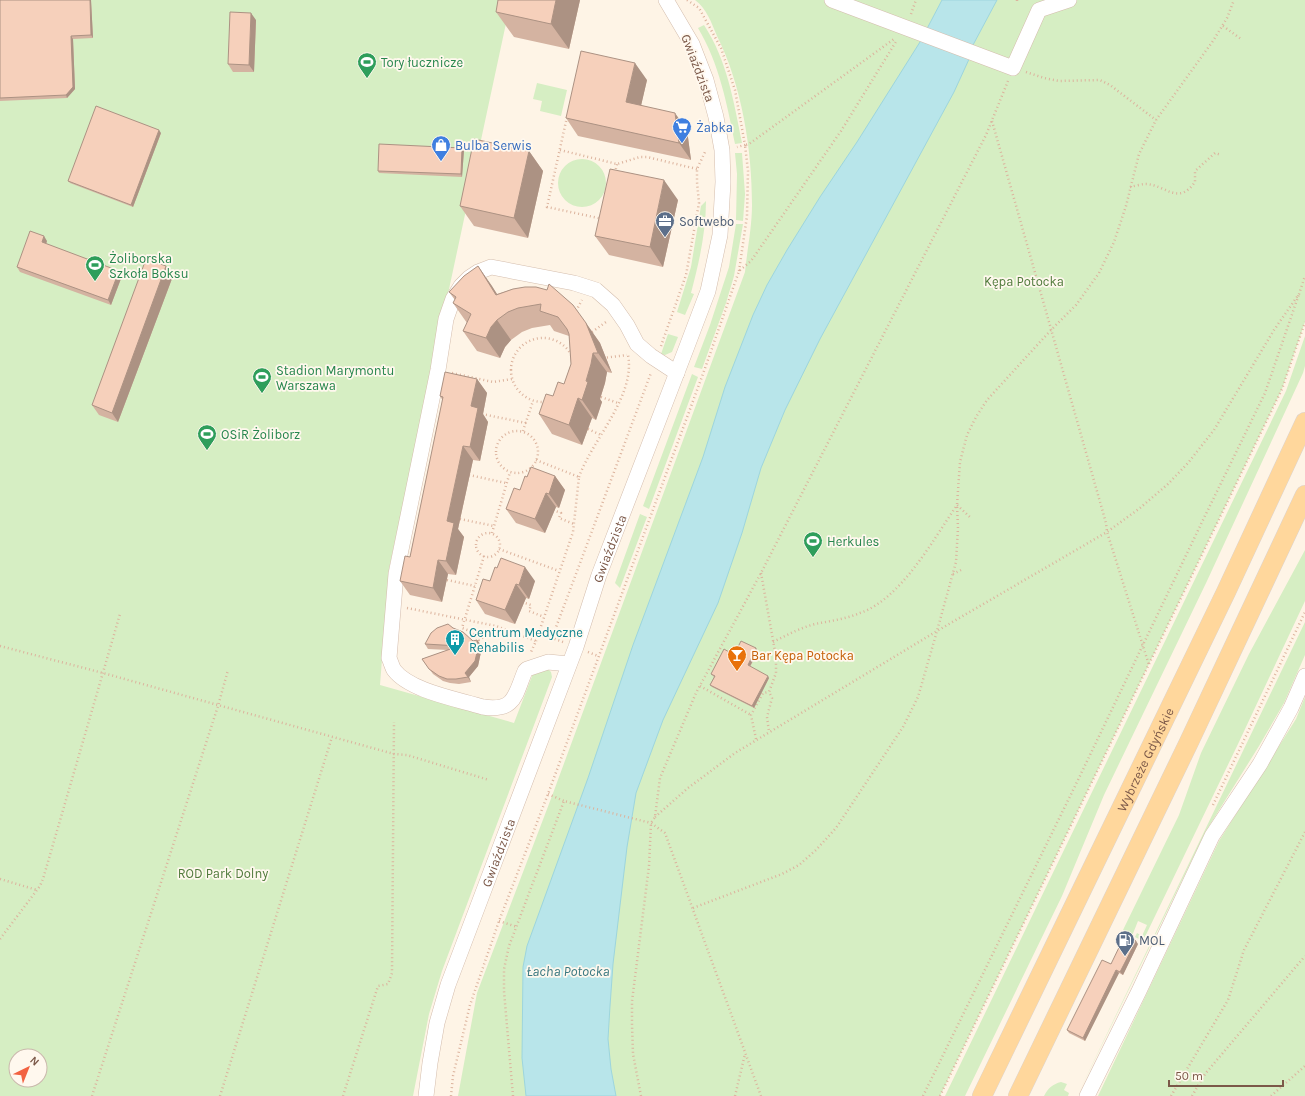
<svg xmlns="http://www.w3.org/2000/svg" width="1305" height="1096" font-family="Karla,sans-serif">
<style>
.green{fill:#d6eec3;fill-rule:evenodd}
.water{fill:#b8e5ea;stroke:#9dd5dd}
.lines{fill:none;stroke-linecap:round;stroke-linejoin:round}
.minor-casing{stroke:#d4bdad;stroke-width:16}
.major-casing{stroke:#ddd4cf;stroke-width:20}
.path{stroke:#dcb39d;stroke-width:2.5;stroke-dasharray:1 3;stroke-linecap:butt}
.minor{stroke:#fff;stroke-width:15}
.major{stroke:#ffd79c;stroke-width:19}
.wall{fill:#d4b3a1}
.shaded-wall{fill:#ac9283}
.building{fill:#f6d0bb;stroke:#ac9283}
.labels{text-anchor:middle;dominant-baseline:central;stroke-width:3.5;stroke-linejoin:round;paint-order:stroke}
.leisure-label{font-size:13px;fill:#27864d;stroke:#fff8ee;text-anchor:start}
.street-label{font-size:13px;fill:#7b5848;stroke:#fff8ee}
.shop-label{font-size:13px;fill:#366cbe;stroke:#fff8ee;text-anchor:start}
.service-label{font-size:13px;fill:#4e5e75;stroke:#fff8ee;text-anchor:start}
.park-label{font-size:13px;fill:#517b3c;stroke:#fff8ee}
.culture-label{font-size:13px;fill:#0d838f;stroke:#fff8ee;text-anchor:start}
.food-label{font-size:13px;fill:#c56008;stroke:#fff8ee;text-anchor:start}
.water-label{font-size:14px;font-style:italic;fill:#3a7881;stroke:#fff8ee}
</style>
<rect width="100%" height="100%" fill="#fef4e6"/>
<path class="green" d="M 0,0 L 511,0 L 389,569 L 380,685 L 514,723 L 534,671 L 548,669 L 551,672 L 552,677 L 442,971 L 429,1014 L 413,1096 L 0,1096 ZM 16,1056 L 40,1056 L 40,1080 L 16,1080 Z
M 695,0 L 1305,0 L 1305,322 L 1282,389 L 940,1096 L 458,1096 L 477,993 L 552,796 L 745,272 C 747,251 752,227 752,205 C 752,149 742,86 717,36 C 711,22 707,9 695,0 Z
M 704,25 C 727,60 734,102 742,143 L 735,144 C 727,104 719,63 698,28 Z
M 537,83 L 567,90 L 561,116 L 540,111 L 542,101 L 533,99 Z
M 735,153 L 742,153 L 745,194 L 743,221 L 736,220 L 737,174 Z
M558 183a24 24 0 1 1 48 0a24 24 0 1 1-48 0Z
M 706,201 C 706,232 699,263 691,293 L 694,294 L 685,315 L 677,312 L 691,267 L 701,206 Z
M 736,224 L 743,224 L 734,276 L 726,303 L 702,369 L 694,367 L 710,325 L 729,267 Z
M 668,334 L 678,337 L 672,352 L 665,355 L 661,354 Z
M 1305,336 L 1305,366 L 1303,373 L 1207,581 L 1104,795 L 1062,896 L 965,1096 L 945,1096 L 1286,391 Z
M 692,374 L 698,377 L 649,509 L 643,506 Z
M 640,514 L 647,517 L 620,588 L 615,583 Z
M 1305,550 L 1305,601 L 1238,744 L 1143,941 L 1135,937 L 1137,933 L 1142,936 L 1147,925 L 1138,921 L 1132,936 L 1123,930 L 1179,815 L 1201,753 L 1249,654 Z
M 1305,622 L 1305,655 L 1284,703 L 1259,746 L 1206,831 L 1077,1096 Z
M 1305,697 L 1305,1096 L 1098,1096 L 1147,993 L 1219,841 L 1296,719 Z
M 1061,1082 L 1067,1084 L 1064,1090 L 1069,1093 L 1068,1096 L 1044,1096 C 1048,1088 1053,1084 1061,1082 Z"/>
<path class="water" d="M 942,0 L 997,0 L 973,45 L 970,57 L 954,92 L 820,339 L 785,410 L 761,468 L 742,533 L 718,603 L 663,720 L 636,793 L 627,847 L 613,964 L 610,1006 L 608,1039 L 611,1069 L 616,1096 L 526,1096 L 522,1058 L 523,967 L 527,946 L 588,778 L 633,645 L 703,457 L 725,387 L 753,315 L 767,285 L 787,250 L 820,197 L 857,142 L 920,42 Z"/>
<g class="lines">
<g class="minor-casing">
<g id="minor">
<path d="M 832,0 L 1013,68 L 1039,10 L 1069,0"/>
<path d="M 569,664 L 548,662 L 527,669 L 525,671 C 515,695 515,712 483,707 C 457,699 410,691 394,670 C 392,667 391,662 389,658 L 396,574 L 438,370 L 446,319 L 453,299 L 461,286 L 469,278 L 478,272 L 491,267 L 574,283 L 596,290 L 613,305 L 627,325 L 637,344 L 651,356 L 677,373"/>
<path id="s1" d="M 426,1096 L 430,1063 L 437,1023 L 448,985 L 576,647 L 599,575 L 686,349 L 708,291 L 720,235 L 723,182 L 722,150 L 716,117 L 706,80 L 692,44 L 666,0"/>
<path d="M 1087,1096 L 1139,991 L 1212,836 L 1260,764 L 1291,708 L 1305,676"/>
</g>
</g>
<g class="major-casing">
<g id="major">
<path id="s2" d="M 982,1096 L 1226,592 L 1305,422"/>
<path d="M 1018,1096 L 1189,742 L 1305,495"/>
</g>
</g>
<path class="path" d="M 687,0 L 699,8 L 721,48 L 735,90 L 745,145 L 737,147
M 1017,1 L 1017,0
M 911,14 L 916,0
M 1223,26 L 1241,39
M 1026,72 L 1044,78 L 1059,81 L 1100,80 L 1110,85 L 1156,120
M 567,117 L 547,207 L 603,219
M 992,121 L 1106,523 L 1107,532 L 1149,665
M 560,150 L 617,164 L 640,157 L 647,157 L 697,169
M 615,173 L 617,164
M 1130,187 C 1135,186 1141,184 1146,184 C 1166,185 1178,206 1195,182 L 1195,171 L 1215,153 L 1221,155
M 739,271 L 747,216 L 748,171 L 745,145 L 749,144 L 894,39
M 576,311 L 582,300
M 592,332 L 606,322
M511 370a32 32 0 1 1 64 0a32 32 0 1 1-64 0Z
M 661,346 L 686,275 L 699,203 L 697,182 L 697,169 L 705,152
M 603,358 L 627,355
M 452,373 L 493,382 L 512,379
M 601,397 L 618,403
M 482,414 L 526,423
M 588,429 L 601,435
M496 452a21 21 0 1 1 42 0a21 21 0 1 1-42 0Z
M 523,431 L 533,401
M 536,460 L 579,477 L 573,532 L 536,641
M 469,475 L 506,483
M 579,477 C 592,440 636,396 628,355
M 553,510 L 561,513 L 559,518 L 574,524
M 460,519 L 494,526
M 492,533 L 510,472
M476 545a12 12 0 1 1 24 0a12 12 0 1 1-24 0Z
M 499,549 L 559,571
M 484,556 L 462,628 L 470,631 L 479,640 L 499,628
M 761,573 L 776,657 L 776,673 L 769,692 L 772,698 L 767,717 L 769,732
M 953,574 L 961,570
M 447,580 L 475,586
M 522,602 L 531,605 L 529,611 L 544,617
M 407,608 L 496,626 L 536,641 L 531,652
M 563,642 L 552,638 L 651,373
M 773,642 C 787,635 800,628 815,624 C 830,621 846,619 860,613 C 901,599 933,540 957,505 L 971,518
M 0,646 L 103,673 L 394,754 L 407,755 L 489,780
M 588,652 L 598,656
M 700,686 L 751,715
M 756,739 L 751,715 L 763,693 L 769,692
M 548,794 L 564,801
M 1213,805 L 1305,612
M 655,817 L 688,788 L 735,753 L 937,631 L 1107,532 L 1140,508 L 1168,484 L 1188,463 L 1214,430 L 1274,330 L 1299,294 L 1305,276
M 0,879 L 37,890
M 693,908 L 782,874 L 799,865 L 816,850 L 836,828 L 903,727 L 918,697 L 937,631 L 956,562 L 958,528 L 957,505 L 960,462 L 967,435 L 976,417 L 987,400 L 1051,330 L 1076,305 L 1099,273 L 1114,242 L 1126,206 L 1139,154 L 1156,120 L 1213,41 L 1227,18 L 1234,0
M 499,921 L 517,927
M 0,939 L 40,886 L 43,879 L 120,614
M 92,1096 L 218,706 L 228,670
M 220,1096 L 332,737
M 343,1096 L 378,986 L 388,984 L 392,973 L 394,722
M 451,1096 L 453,1076 L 470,1005 L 499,921 L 548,794 L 703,374 L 739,271 L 751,261 L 841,131 L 897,40
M 513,1096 L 504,991 L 504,969 L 509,946 L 564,801 L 651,823 L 665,833 L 761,1096
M 641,1096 L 633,1054 L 632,1025 L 632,1001 L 649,866 L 651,823 L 655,817 L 660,778 L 696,693 L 761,573 L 986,135 L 1008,81
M 735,1096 L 745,1054
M 923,1096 L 1077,782 L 1203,520 L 1265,393 L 1299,294
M 940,1096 L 1282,389 L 1305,322
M 1171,1096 L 1228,1000 L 1244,950 L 1305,832
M 1192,1096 L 1205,1074 L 1305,956
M 1271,1096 L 1305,1066"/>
<use href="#minor" class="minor"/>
<use href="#major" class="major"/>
</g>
<path class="wall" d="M 0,0 L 91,0 L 93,38 L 73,39 L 75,89 L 67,98 L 0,101 Z
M 580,0 L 569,49 L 514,37 L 496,12 Z
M 256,20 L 254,72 L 233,72 L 228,64 Z
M 647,80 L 641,105 L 687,130 L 691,160 L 578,136 L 566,118 Z
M 161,133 L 133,207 L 70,183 L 68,181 Z
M 464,150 L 462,177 L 379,173 L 378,171 Z
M 529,151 L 543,171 L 528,238 L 474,226 L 460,206 Z
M 678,200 L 663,267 L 609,255 L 595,236 Z
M 47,241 L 46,244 L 122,276 L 111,305 L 20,272 L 17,267 Z
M 166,266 L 173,276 L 118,422 L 99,415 L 92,405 Z
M 478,266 L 497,294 L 513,289 L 586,323 L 600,343 L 612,373 L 607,372 L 605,383 L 600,399 L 602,402 L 596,420 L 592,418 L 582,445 L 552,434 L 539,414 L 553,396 L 564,384 L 571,364 L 569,336 L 554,331 L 550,325 L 532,328 L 522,332 L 511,340 L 505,347 L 500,358 L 477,351 L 463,331 L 467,323 L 453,303 L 455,300 L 449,292 Z
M 477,379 L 487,393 L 483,414 L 488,422 L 480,461 L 473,460 L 458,529 L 464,537 L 456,575 L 448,574 L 442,602 L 410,595 L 400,581 L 410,557 L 443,401 L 440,396 Z
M 555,476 L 565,490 L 559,508 L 556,507 L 545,533 L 516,523 L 506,509 L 520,490 L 527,477 Z
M 490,581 L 535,581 L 529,599 L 526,598 L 515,624 L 485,614 L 476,600 Z
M 477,640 L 481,645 L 481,649 L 484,653 L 481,652 L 478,666 L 469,677 L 471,682 L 459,684 L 450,683 L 443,681 L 433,674 L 422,659 L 448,650 L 428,649 L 425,644 L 473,641 Z
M 758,651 L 750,667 L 769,678 L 754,708 L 712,687 L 710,685 L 714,677 L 711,674 L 734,655 Z
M 1138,944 L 1123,975 L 1119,973 L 1085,1041 L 1069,1033 L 1067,1030 L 1111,964 Z"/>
<path class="shaded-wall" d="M 90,0 L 91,0 L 93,38 L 91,35 Z
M 556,0 L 580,0 L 569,49 L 551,24 Z
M 251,13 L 256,20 L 254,72 L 249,65 Z
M 71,36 L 73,39 L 75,89 L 67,98 L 66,95 Z
M 635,63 L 647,80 L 638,119 L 626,102 Z
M 675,113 L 687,130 L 691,160 L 679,143 Z
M 159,130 L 161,133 L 133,207 L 131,205 Z
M 462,148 L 464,150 L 462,177 L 461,174 Z
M 529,151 L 543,171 L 528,238 L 514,218 Z
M 664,180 L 678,200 L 663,267 L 650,247 Z
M 44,236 L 47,241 L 45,247 L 42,242 Z
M 166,266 L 173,276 L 118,422 L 112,413 Z
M 478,266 L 492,286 L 508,312 L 496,295 Z
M 119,271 L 122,276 L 111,305 L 108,300 Z
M 497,320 L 511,340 L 505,347 L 500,358 L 486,338 L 491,327 Z
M 586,323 L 600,343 L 612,373 L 598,353 Z
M 593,353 L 607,372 L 605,383 L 600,399 L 602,402 L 596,420 L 582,400 Z
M 477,379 L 487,393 L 483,414 L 488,422 L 480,461 L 470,447 L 471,406 Z
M 578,398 L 592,418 L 582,445 L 569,425 Z
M 463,446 L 473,460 L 458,529 L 464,537 L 456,575 L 446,561 L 447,521 Z
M 555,476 L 565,490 L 559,508 L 549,494 Z
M 546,493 L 556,507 L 545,533 L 535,519 Z
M 438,560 L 448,574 L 442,602 L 433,588 Z
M 525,567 L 535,581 L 529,599 L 519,585 Z
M 516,584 L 526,598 L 515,624 L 505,610 Z
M 477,640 L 481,645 L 481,649 L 477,645 Z
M 478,648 L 481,652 L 478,666 L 469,677 L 471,682 L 465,673 Z
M 756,648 L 758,651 L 749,668 L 748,665 Z
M 768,676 L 769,678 L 754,708 L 752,706 Z
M 1136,941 L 1138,944 L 1123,975 L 1120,972 Z
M 1116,970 L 1119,973 L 1085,1041 L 1083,1038 Z"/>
<path class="building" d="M 0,0 L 90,0 L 91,35 L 71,36 L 73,87 L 66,95 L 0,98 Z
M 498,0 L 556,0 L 551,24 L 496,12 Z
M 230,12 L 251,13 L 249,65 L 228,64 Z
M 581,51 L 635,63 L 626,102 L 675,113 L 679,143 L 566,118 Z
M 96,106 L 159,130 L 131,205 L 68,181 Z
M 474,139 L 529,151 L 514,218 L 460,206 Z
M 379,144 L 462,148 L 461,174 L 378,171 Z
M 610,169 L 664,180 L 650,247 L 595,236 Z
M 30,231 L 44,236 L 42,242 L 119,271 L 108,300 L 17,267 Z
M 146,259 L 166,266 L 112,413 L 92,405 Z
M 478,266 L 496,295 L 513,289 L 525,287 L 536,287 L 547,290 L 549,284 L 573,305 L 586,323 L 598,353 L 593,353 L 591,364 L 586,381 L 588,382 L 582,400 L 578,398 L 569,425 L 539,414 L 546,394 L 553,396 L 558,382 L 564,384 L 571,364 L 569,334 L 567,329 L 558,317 L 540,311 L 541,304 L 518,308 L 508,312 L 497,320 L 491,327 L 486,338 L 463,331 L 471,314 L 453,303 L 456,297 L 449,292 L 464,276 Z
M 445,372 L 477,379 L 471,406 L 478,408 L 470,447 L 463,446 L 447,521 L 454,523 L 446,561 L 438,560 L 433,588 L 400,581 L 405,556 L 410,557 L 443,397 L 440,396 Z
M 531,467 L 555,476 L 549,494 L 546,493 L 535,519 L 506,509 L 514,488 L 520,490 L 525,476 L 527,477 Z
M 501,558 L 525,567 L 519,585 L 516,584 L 505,610 L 476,600 L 483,579 L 490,581 L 495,567 L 497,568 Z
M 448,624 L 453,628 L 463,632 L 473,641 L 477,640 L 477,645 L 480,648 L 478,648 L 475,661 L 465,673 L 468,677 L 456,679 L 447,679 L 439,676 L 429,669 L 422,659 L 459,646 L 425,644 L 431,633 L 437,628 Z
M 741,641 L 756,648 L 748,665 L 768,676 L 752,706 L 710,685 L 715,676 L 711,674 L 724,649 L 734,655 Z
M 1125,935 L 1136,941 L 1120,972 L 1116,970 L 1083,1038 L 1067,1030 L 1102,960 L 1111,964 Z"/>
<defs>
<g id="stadium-pin" transform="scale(1)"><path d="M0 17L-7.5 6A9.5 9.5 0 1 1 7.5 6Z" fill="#2e9e5b" stroke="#fff8ee"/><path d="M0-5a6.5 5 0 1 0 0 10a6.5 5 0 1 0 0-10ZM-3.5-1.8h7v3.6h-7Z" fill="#fff"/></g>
<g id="supermarket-pin" transform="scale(1)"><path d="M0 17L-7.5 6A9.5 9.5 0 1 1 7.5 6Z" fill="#3f7fe0" stroke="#fff8ee"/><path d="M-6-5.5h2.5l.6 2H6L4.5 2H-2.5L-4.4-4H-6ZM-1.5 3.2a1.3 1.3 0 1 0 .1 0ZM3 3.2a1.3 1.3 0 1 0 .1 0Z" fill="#fff"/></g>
<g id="shop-pin" transform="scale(1)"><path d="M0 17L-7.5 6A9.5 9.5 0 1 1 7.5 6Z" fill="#3f7fe0" stroke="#fff8ee"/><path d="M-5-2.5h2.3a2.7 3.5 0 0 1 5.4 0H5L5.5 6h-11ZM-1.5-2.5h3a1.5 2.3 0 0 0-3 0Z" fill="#fff"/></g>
<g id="office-pin" transform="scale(1)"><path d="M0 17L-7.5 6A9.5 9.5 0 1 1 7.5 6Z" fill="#5c6f8a" stroke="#fff8ee"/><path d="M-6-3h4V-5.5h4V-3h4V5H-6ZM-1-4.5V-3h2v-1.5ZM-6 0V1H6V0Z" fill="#fff"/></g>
<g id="building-pin" transform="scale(1)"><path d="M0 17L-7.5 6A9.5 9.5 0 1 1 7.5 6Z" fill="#0f9aa8" stroke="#fff8ee"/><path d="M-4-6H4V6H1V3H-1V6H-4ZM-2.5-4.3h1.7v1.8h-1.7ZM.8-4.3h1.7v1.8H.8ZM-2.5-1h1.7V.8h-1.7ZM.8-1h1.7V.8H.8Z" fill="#fff"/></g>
<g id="bar-pin" transform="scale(1)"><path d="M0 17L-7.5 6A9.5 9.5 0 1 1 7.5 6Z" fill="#e8710a" stroke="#fff8ee"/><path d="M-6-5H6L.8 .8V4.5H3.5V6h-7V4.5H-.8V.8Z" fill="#fff"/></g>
<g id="fuel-pin" transform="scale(1)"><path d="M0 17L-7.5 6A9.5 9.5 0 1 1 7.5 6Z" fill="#5c6f8a" stroke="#fff8ee"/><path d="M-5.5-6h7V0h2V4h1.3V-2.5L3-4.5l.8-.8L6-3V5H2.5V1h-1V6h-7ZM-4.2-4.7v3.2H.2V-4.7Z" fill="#fff"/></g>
</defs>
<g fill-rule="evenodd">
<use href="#stadium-pin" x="367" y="62"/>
<use href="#supermarket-pin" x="682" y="127"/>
<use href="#shop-pin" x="441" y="145"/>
<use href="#office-pin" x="665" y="221"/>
<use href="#stadium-pin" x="95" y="265"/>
<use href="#stadium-pin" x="262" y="377"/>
<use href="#stadium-pin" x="207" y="434"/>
<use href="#stadium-pin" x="813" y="541"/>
<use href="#building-pin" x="455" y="639"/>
<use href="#bar-pin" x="737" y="655"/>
<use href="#fuel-pin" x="1125" y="940"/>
</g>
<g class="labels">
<g class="leisure-label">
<text x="381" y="62">Tory łucznicze</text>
<text x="109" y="258">Żoliborska<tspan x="109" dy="15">Szkoła Boksu</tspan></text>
<text x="276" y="370">Stadion Marymontu<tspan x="276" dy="15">Warszawa</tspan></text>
<text x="221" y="434">OSiR Żoliborz</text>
<text x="827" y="541">Herkules</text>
</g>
<g class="street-label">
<text transform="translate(698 68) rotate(69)">Gwiaździsta</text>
<text stroke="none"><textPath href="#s1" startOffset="579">Gwiaździsta</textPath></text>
<text stroke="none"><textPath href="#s2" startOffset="374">Wybrzeże Gdyńskie</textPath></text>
<text stroke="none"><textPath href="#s1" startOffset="255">Gwiaździsta</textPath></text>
</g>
<g class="shop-label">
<text x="696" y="127">Żabka</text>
<text x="455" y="145">Bulba Serwis</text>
</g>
<g class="service-label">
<text x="679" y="221">Softwebo</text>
<text x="1139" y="940">MOL</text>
</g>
<g class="park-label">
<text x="1024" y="281">Kępa Potocka</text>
<text x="223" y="873">ROD Park Dolny</text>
</g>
<g class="culture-label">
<text x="469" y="632">Centrum Medyczne<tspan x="469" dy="15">Rehabilis</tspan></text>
</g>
<g class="food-label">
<text x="751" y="655">Bar Kępa Potocka</text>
</g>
<g class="water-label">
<text x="568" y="971">Łacha Potocka</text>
</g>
</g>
<g transform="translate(28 1068) rotate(43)"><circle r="19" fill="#fff8ee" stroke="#cab8ac"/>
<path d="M0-3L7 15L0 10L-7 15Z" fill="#f26241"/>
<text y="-6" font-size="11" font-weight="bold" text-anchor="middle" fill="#7b5848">N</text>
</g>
<path d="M1169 1080v6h114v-6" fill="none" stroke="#7b5848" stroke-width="2"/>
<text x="1175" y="1080" font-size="12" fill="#7b5848" stroke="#fff8ee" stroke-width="3" paint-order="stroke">50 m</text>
</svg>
